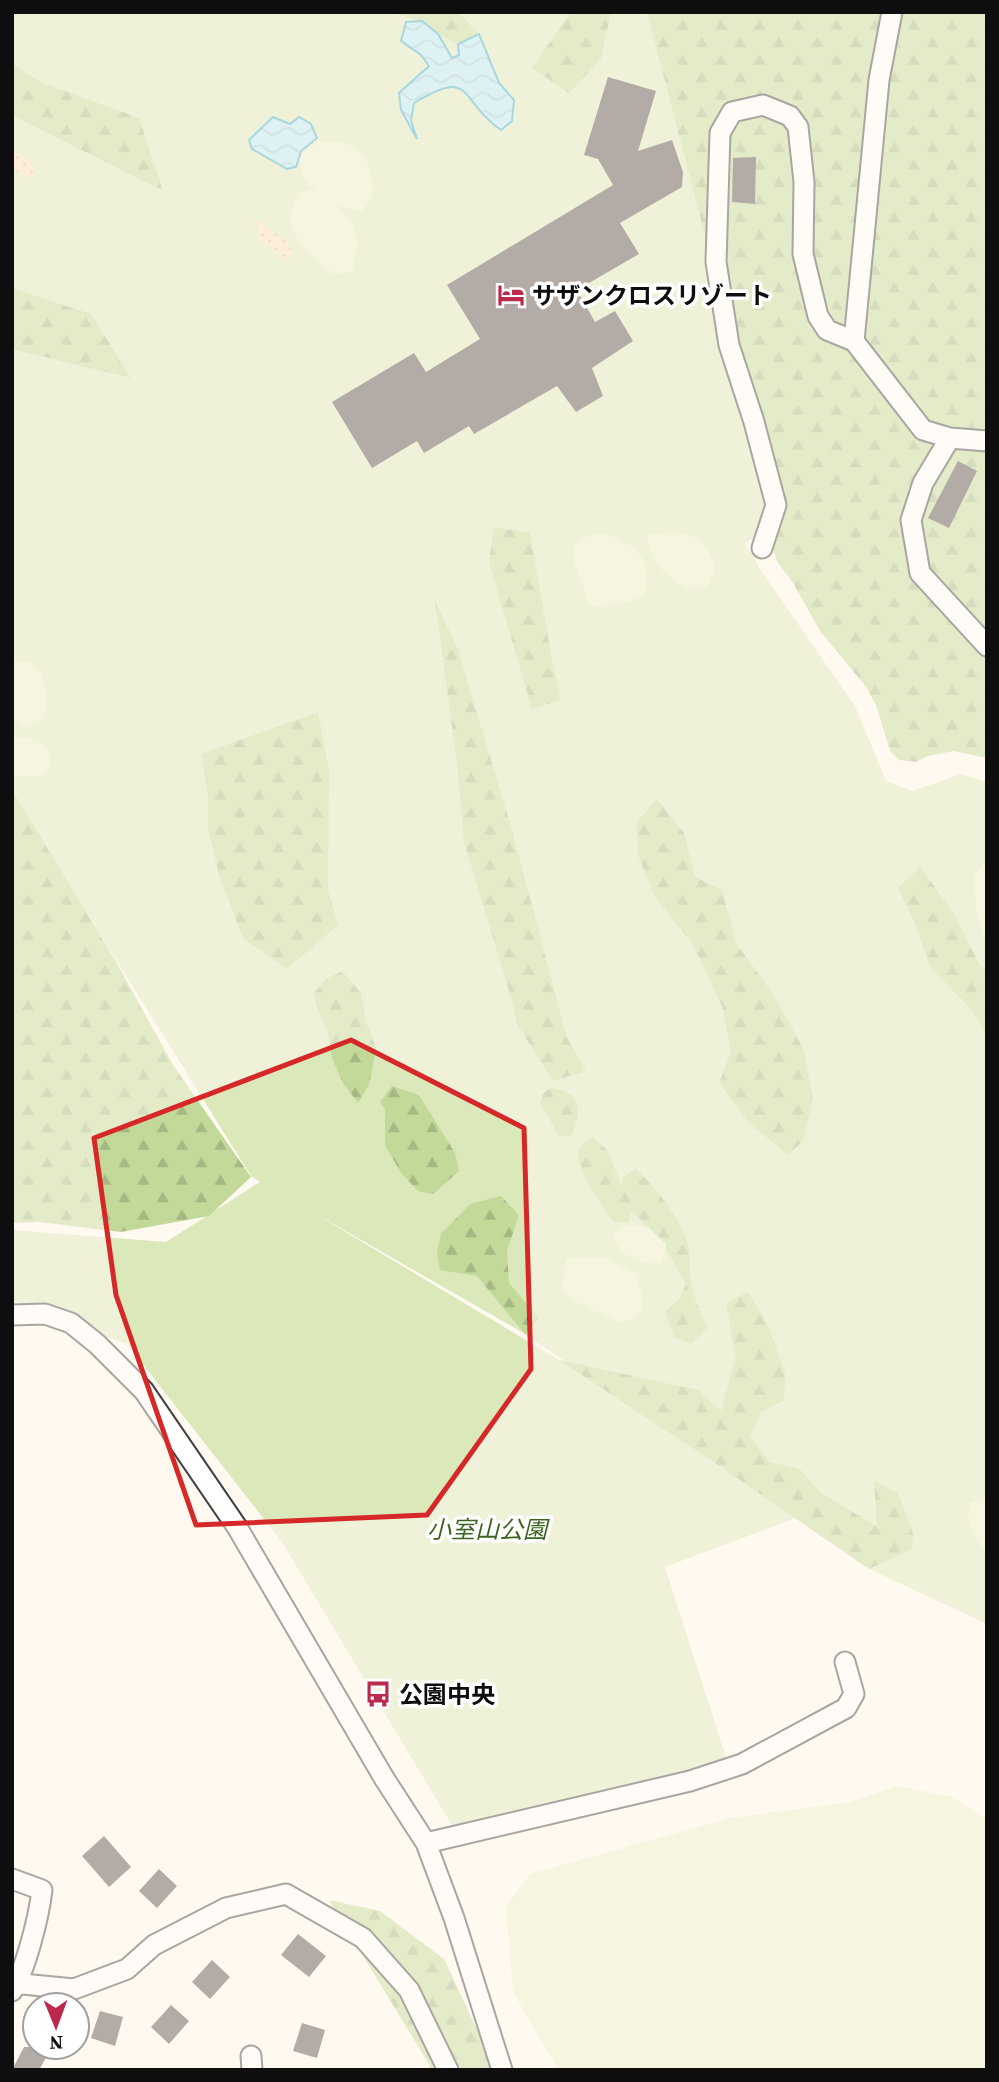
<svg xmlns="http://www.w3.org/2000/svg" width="999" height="2082" font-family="'Source Serif 4','Noto Sans JP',serif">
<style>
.grass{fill:#dbe8ba;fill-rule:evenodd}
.forest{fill:url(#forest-firs)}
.sand{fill:url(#sand-dots)}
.pitch{fill:#eaf0cc}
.water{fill:url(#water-waves);stroke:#3fadca;stroke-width:2}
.building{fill:#574d4b}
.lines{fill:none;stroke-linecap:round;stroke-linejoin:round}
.minor-casing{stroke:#414141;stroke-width:23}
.minor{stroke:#fff;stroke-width:19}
.marked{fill:none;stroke:#d62828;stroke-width:5;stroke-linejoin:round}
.labels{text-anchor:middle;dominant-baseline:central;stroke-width:7;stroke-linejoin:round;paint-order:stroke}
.poi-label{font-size:24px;font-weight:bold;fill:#0e0e0e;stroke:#fff;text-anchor:start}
.park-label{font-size:24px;font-style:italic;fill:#3b6520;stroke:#fff}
</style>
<defs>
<pattern id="forest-firs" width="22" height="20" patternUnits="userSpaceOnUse" patternTransform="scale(1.75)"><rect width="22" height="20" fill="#c2d99a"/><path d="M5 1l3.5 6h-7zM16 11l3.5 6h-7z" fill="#a6b984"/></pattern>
<pattern id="sand-dots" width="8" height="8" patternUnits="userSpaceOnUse" patternTransform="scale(1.75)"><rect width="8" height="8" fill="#f9e0be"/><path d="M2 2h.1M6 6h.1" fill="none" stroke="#d4bfa2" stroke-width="1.8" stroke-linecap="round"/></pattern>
<pattern id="water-waves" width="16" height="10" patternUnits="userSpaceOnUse" patternTransform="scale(1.75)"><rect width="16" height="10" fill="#b6e9f5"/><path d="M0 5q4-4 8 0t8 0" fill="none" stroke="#9bc7d1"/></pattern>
</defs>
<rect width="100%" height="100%" fill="#fff9f0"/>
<path class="grass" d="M 12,12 L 681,12 L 778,524 L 745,543 L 762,572 L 855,706 L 886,781 L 913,791 L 961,774 L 987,782 L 987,1624 L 869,1569 L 796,1518 L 665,1567 L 731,1773 L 459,1837 L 282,1542 L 127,1344 L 12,1302 L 12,1230 L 166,1242 L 260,1182 L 251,1176 L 12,793 ZM 309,1210 L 520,1331 L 584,1374 L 584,1375 Z"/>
<path class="forest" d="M 390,12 L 458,12 L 479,34 L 458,44 L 438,34 L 422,21 Z
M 571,12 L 611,12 L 601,59 L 569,93 L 532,68 Z
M 647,12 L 987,12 L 987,758 L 954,751 L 928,756 L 916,762 L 899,760 L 890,751 L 876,705 L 866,687 L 820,631 L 793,583 L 777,561 L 772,545 L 778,524 L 731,335 Z
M 12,64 L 40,82 L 139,118 L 163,191 L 12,115 Z
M 12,288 L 91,314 L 131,378 L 12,349 Z
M 494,527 L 530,533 L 551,655 L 561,700 L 532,709 L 489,562 Z
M 435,601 L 457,647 L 512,830 L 567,1038 L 586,1071 L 553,1081 L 517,1024 L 513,1004 L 464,842 L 457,763 Z
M 318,712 L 329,770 L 328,890 L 338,925 L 287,969 L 243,938 L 219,875 L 208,828 L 208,794 L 201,754 Z
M 12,790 L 114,958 L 173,1065 L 251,1177 L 209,1216 L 121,1232 L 39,1222 L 12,1223 Z
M 657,799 L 684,833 L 695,877 L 722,890 L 736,943 L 773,994 L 804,1050 L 813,1099 L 803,1141 L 788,1155 L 748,1122 L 719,1083 L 731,1051 L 722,1006 L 692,943 L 655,897 L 638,855 L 637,822 Z
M 920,867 L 953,912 L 980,966 L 987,969 L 987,1035 L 971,1009 L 930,967 L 915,923 L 898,888 Z
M 342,971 L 361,993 L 366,1020 L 376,1048 L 369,1085 L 358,1103 L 343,1083 L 332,1058 L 328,1032 L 316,1005 L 314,993 L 326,979 Z
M 392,1086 L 419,1095 L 455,1153 L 459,1171 L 433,1194 L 418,1191 L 402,1174 L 385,1146 L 385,1110 L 380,1102 Z
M 550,1088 C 582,1091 583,1111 571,1136 L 559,1136 L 540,1103 L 543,1094 Z
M 593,1137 L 607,1150 L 623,1189 L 622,1179 L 635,1168 C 655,1186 684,1222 689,1249 C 690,1258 689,1267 690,1276 C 693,1295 699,1311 708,1327 L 691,1344 L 674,1337 L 665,1312 L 679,1299 L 686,1284 L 661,1240 L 631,1210 L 628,1223 L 613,1221 C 603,1206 571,1165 580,1147 C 583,1143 588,1140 593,1137 Z
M 501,1196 L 519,1215 L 507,1251 L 509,1283 L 539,1318 L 525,1334 L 477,1276 L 440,1270 L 437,1252 L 441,1234 L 470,1204 Z
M 748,1292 L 769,1327 L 785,1374 L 784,1400 L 761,1412 L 750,1436 L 769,1462 L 800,1469 L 820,1492 L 877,1527 L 874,1481 L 898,1493 L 913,1533 L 912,1549 L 869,1569 L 709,1459 L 559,1360 L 698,1390 L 721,1411 L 736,1358 L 726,1303 Z
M 329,1900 L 380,1911 L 444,1959 L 496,2070 L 426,2070 L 430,2066 Z"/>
<path class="sand" d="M 12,152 L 25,156 L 36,171 L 31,178 L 12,171 Z
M 255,219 L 289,243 L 294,257 L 284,259 L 274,249 L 258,238 Z"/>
<path class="pitch" d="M 317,141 C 328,141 340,140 350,145 C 369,153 377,179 371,198 C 369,203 364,208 361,212 L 336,205 C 361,230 360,239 352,272 L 333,274 C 316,260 288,239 291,214 C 292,207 296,199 298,192 L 310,190 L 316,193 L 303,176 L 299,160 L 305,150 Z
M 673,531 C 699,536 707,543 716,568 L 707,587 L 685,589 C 666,574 648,562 647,535 Z
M 603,533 C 627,541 648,551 647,580 C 647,587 646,594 639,598 C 624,605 606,605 590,605 L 574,563 L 573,546 L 588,536 Z
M 27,661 C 41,668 44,678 46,693 C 48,717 46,726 20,725 L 12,716 L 12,662 Z
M 23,737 L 39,742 L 49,750 L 50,770 L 37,776 L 12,776 L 12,739 Z
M 987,860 L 987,940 C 974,919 975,897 975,874 Z
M 633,1225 L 649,1228 L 666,1244 L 664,1257 L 660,1264 C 635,1261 625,1261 613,1237 L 619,1229 Z
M 578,1257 L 604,1257 L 636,1273 L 641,1290 L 643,1308 L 635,1317 L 622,1323 L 581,1305 L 562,1292 L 566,1260 Z
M 987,1497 L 987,1552 C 972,1538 965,1523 970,1503 Z
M 898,1786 L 952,1797 L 987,1820 L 987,2070 L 558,2070 L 513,1992 L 506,1907 L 530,1874 L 730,1818 L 850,1802 Z"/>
<path class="water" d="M 422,21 L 438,34 L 452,58 L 459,55 L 458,44 L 479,34 L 499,83 L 514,100 L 512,121 L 501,130 C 458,101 475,66 414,103 L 411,120 L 417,139 L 401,110 L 399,93 L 429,66 L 421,55 L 401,41 L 406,22 Z
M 273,117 L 290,124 L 299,117 L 311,124 L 317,138 L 301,151 L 296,167 L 287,169 L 252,149 L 249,140 Z"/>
<path class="building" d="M 608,77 L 656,91 L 638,151 L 672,140 L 683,172 L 682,187 L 620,223 L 639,254 L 577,290 L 595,322 L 615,311 L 633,341 L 592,368 L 603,396 L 576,412 L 557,386 L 474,434 L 469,426 L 424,453 L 417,441 L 372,468 L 332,402 L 414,353 L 426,372 L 480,339 L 447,285 L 613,185 L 598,159 L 584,155 Z
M 756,157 L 755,204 L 732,202 L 733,158 Z
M 958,461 L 977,471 L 949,528 L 928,518 Z
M 104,1836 L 131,1867 L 109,1887 L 82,1856 Z
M 159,1869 L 177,1886 L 157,1908 L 139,1891 Z
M 298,1934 L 326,1956 L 309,1977 L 281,1955 Z
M 212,1960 L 230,1977 L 210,1999 L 192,1982 Z
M 171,2005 L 189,2021 L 169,2044 L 151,2027 Z
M 100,2011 L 123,2017 L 115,2046 L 91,2038 Z
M 302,2023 L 325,2030 L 317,2058 L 293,2051 Z
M 24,2047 L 52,2047 L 39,2070 L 12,2070 Z"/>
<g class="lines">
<g class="minor-casing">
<path id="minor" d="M 854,341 L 879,80 L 892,12
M 950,438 L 923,483 L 911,520 L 920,573 L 987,646
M 762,548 L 776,505 L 754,422 L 729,345 L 716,262 L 720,133 L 732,112 L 763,105 L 790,116 L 798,127 L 804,182 L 803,254 L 818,316 L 827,330 L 854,341 L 923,430 L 950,438 L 987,441
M 12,1315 L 45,1314 L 71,1323 L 97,1344 L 144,1391 L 237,1527 L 384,1778 L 426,1843 L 454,1918 L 502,2070
M 426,1843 L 690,1781 L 742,1764 L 846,1708 L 854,1694 L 845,1662
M 12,1879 L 42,1890 C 39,1916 26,1969 12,1991
M 12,1983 L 74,1989 L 127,1969 L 154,1945 L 226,1908 L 286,1894 L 363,1938 L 409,1990 L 448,2070
M 251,2056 L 252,2070"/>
</g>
<use href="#minor" class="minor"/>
</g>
<path d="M0 0H999V2082H0ZM 351,1040 L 524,1128 L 531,1369 L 427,1515 L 196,1525 L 116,1295 L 94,1138 Z" fill="#fff9f0" fill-opacity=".55" fill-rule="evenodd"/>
<path class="marked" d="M 351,1040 L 524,1128 L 531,1369 L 427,1515 L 196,1525 L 116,1295 L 94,1138 Z"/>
<defs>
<g id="hotel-bare" transform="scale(2.1)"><path d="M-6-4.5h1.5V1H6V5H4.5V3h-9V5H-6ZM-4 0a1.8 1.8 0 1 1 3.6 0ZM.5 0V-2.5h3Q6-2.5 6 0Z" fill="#bb2a4c" stroke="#fff" stroke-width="2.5" paint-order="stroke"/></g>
<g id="bus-bare" transform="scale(2.1)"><path d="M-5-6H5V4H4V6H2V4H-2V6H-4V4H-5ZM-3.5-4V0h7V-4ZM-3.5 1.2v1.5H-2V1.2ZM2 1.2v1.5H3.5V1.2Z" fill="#bb2a4c" stroke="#fff" stroke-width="2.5" paint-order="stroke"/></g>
</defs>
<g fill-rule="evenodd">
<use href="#hotel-bare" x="511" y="295"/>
<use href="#bus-bare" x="378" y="1694"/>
</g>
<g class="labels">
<g class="poi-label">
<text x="532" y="295">サザンクロスリゾート</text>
<text x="399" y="1694">公園中央</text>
</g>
<g class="park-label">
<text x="487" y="1529">小室山公園</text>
</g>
</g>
<rect width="999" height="2082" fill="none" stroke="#0e0e0e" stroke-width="28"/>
<g transform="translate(56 2026) rotate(179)"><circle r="33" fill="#ffffff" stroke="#9f9f9f" stroke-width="2"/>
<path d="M0-5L12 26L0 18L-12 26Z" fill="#bb2a4c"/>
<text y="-10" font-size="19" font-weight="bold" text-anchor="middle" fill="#0e0e0e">N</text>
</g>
</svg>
